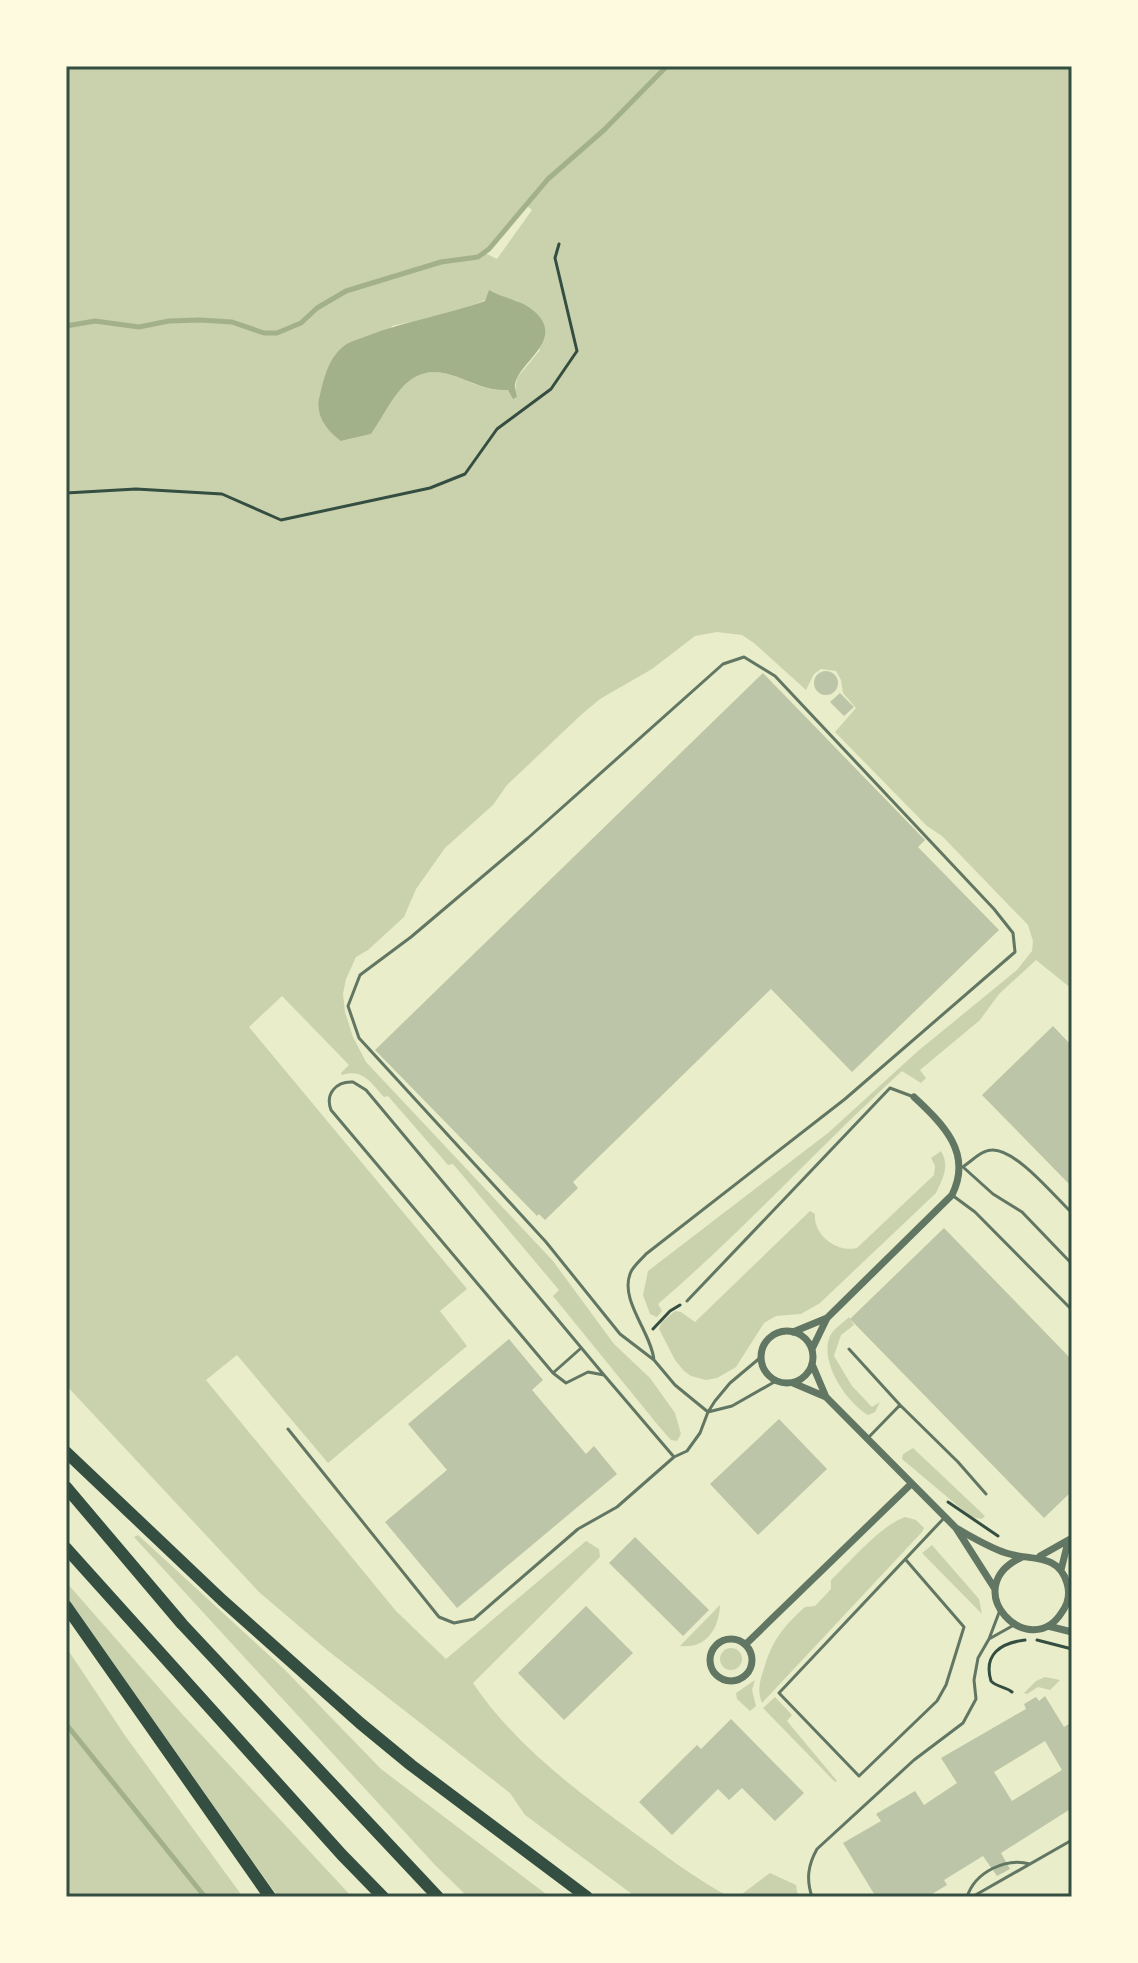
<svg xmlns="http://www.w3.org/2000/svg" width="1138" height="1963" font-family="Mulish,sans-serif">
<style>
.green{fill:#cad2ad;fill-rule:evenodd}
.water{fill:#a3b18a}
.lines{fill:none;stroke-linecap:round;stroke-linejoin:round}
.stream{stroke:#a3b18a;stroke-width:5}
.building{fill:#bcc5a7;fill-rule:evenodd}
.path{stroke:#344e41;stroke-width:3}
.service{stroke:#617663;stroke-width:3}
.minor{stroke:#617663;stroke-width:7}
.motorway{stroke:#344e41;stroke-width:12}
.neatline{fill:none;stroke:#344e41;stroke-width:3}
</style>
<rect width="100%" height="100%" fill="#e9edc9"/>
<path class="green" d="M 66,66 L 1072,66 L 1072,989 L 1036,960 L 999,994 L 980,1020 L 920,1070 L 926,1078 L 921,1083 L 902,1071 C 819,1147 743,1231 658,1304 L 662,1311 L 657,1317 L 650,1314 L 643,1295 L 648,1271 L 828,1133 L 918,1051 L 1017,970 L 1032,951 L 1033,941 L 1028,925 L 942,836 L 927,826 L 835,732 L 856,708 L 843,693 L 841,680 L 836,671 L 821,669 L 814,674 L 806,690 L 754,643 L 742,635 L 717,632 L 695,636 L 652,669 L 600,699 L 582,714 L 507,785 L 493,805 L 445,848 L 416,889 L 404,917 L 368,950 L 356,957 L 346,979 L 343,994 L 345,1012 L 353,1037 L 366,1062 L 553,1261 L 614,1344 L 650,1378 L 675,1413 L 681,1434 L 677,1441 L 671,1440 L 657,1424 L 553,1296 L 559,1290 L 453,1164 L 448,1165 L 388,1096 L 384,1097 C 372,1084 363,1068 342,1075 L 341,1073 L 349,1065 L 282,996 L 249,1027 L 467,1289 L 440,1311 L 467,1346 L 328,1463 L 237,1355 L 206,1380 L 396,1611 L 446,1659 L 586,1541 L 599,1549 L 600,1557 L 473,1683 C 514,1744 574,1789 633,1832 C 665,1855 695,1879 730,1897 L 636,1897 L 525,1815 L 510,1793 L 327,1650 L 259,1592 L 66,1385 ZM 526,205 L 532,210 L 497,259 L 485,253 ZM 497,295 L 518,301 L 540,350 L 517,378 L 514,398 L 508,390 C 490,391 476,385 460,378 C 407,357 396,398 371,434 L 342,441 L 392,326 L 459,311 Z
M 941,1151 C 950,1166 943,1178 936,1193 L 820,1303 L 801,1314 L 776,1316 L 764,1323 L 736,1367 L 717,1378 L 706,1380 L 691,1376 L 684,1371 L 675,1360 L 659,1329 L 662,1322 L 675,1311 L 681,1312 L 695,1322 L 810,1211 L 815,1214 C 813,1235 837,1253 857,1248 L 934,1175 L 935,1166 L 931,1158 Z
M 849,1317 L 854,1325 L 841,1335 L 834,1356 L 852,1386 L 872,1407 L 880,1402 L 875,1412 L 868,1415 C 846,1402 819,1362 830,1336 C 833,1329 843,1323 849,1317 Z
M 913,1448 L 985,1516 L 982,1519 L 971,1517 L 902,1459 L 903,1454 Z
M 905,1517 L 916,1520 L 924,1528 L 922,1532 L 762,1703 C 756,1688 761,1679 765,1665 C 773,1639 785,1625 805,1607 L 815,1606 L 831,1589 L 831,1580 C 851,1561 880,1526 905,1517 Z
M 138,1535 L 284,1669 L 381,1769 L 550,1897 L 468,1897 L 435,1865 L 134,1537 Z
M 932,1545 L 979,1599 L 982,1614 L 922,1553 Z
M 66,1582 L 182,1714 L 352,1897 L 278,1897 L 66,1596 Z
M 720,1605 C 719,1629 706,1649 680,1646 Z
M 66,1647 L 126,1737 L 243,1897 L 66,1897 Z
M720 1659a11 11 0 1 1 22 0a11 11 0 1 1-22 0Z
M 1045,1677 L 1060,1680 L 1050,1690 L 1038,1687 L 1027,1694 L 1024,1693 L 1036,1681 Z
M 755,1680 L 752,1690 L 756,1706 L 750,1711 L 737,1699 L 736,1693 Z
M 775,1697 L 792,1715 L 787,1721 L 837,1781 L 835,1782 L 763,1708 Z
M 770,1873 L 796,1885 L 798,1897 L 738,1897 Z"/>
<path class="water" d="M 489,290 C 502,298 518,299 530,308 C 571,338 517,362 515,385 C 514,386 517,396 517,397 L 513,399 L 508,390 C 489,391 476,384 460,378 C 407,357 396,398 371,434 L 341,441 C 326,430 314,414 320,395 C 324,378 329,357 344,346 C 350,341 360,339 367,336 C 405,321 446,315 485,301 Z"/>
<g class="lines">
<path class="stream" d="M 66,326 L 95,321 L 139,327 L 169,321 L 200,320 L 232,322 L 264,333 L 277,333 L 301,323 L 317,308 L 346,291 L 441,262 L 478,257 L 489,249 L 548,179 L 604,130 L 667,66
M 66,1724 L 205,1897"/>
</g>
<path class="building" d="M814 683a12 12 0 1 1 24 0a12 12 0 1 1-24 0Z
M 763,673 L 925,840 L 918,847 L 999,930 L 852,1072 L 771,989 L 573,1182 L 578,1188 L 545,1220 L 539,1214 L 537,1216 L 375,1050 Z
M 840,693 L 854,707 L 844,716 L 830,702 Z
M 1053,1026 L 1072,1046 L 1072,1187 L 982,1095 Z
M 944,1228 L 1072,1360 L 1072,1491 L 1044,1518 L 850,1319 Z
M 509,1339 L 543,1380 L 532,1390 L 586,1454 L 594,1446 L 617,1474 L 457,1608 L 385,1522 L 447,1470 L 408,1424 Z
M 779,1419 L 827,1469 L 758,1535 L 710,1484 Z
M 635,1537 L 709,1610 L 683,1636 L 609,1563 Z
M 586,1606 L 633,1653 L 564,1720 L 518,1673 Z
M 1045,1696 L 1064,1727 L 1072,1722 L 1072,1808 L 1001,1853 L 1010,1869 L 997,1876 L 983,1856 L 944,1880 L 947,1885 L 927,1897 L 876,1897 L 843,1843 L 881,1821 L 876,1814 L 915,1791 L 924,1805 L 957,1783 L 941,1758 L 1026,1709 L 1024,1704 L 1036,1697 L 1039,1701 ZM 1045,1741 L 1062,1770 L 1012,1801 L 994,1772 Z
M 731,1719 L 804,1793 L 775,1821 L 742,1788 L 729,1800 L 718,1789 L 672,1835 L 639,1802 L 697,1745 L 701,1749 Z"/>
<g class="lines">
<path class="path" d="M 66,493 L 136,489 L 222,494 L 281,520 L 430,488 L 465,474 L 497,429 L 551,389 L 577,351 L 555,258 L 559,244
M 653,1329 L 670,1311 L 680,1305
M 948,1502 L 998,1536
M 1037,1640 L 1072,1649
M 1012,1692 C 1005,1686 998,1688 991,1681 C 983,1654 1001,1643 1025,1640"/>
<path class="service" d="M 353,1082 L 366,1090 L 604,1375 L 588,1372 L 566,1383 L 553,1373 L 331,1110 C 325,1094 336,1081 353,1082 Z
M 964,1166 C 973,1160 982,1150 992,1150 C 1016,1149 1054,1196 1072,1213
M 963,1167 L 993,1194 L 1022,1212 L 1072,1264
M 952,1195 L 975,1212 L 1072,1310
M 687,1301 L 890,1088 L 914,1097
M 849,1349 L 900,1405
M 654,1360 C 651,1332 620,1301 630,1274 C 632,1267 641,1260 646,1254 L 845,1099 L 1015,952 L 1013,933 L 994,909 L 775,676 L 744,657 L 723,664 L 528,838 L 411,937 L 360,975 L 348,1006 L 359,1038 L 546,1242 L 620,1334 L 654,1360 L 675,1385 L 708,1412 L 732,1406 L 776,1381
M 553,1373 L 580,1349
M 604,1375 L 674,1457
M 288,1429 L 439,1617 L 454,1623 L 474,1619 L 578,1529 L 617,1507 L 674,1457 L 687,1451 L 700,1433 L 708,1412 L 715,1401 L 730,1383 L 761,1357
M 867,1439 L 900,1405 L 958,1462 L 986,1494
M 906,1560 L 964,1627 L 946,1685 L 937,1701 L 859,1776 L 779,1693 L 945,1517
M 989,1639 L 1014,1625
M 812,1897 C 806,1879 808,1865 817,1849 L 914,1760 L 963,1723 L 976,1699 L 974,1680 L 978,1658 L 989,1639 L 1000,1610
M 967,1897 C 975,1872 1006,1857 1030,1864
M 972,1897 L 1072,1840"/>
<path class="minor" d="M761 1357a26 26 0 1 1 52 0a26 26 0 1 1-52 0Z
M 793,1332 L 827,1318
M 812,1349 L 827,1318 L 952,1195 C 973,1153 943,1124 914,1097
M 812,1364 L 826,1397 L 956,1528 L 995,1589
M 793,1383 L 826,1397
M 956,1528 C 972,1537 988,1547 1006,1553 C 1029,1561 1058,1552 1067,1583 C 1070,1593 1068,1604 1062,1612 C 1030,1664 955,1588 1022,1557
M 1040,1556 L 1072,1538
M 1061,1570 L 1068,1542
M 1048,1626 L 1072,1632
M710 1660a21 21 0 1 1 42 0a21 21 0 1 1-42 0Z
M 746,1644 L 911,1484"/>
<path class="motorway" d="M 66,1452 L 222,1600 L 360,1723 L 411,1765 L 587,1897
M 66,1487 L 182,1624 L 438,1897
M 66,1548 L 342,1855 L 383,1897
M 66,1606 L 270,1897"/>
</g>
<rect width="1138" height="1963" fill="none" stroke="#fefae0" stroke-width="136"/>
<rect x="68" y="68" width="1002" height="1827" class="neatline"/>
</svg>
